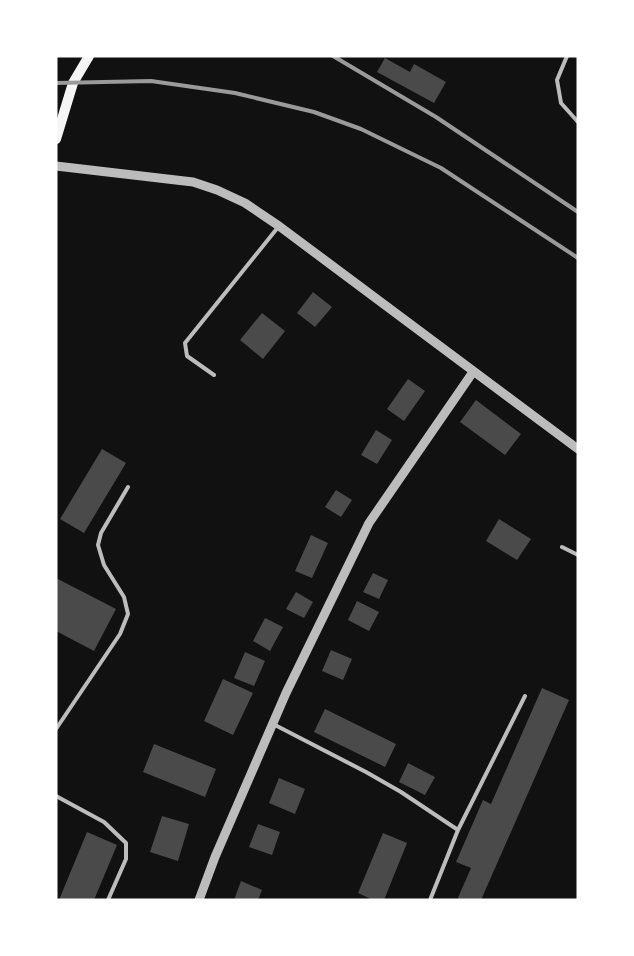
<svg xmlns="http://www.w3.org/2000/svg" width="634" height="956" font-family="Spectral,serif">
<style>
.building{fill:#4a4a4a}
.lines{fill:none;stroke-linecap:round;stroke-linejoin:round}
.service{stroke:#bcbcbc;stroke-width:4}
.tertiary{stroke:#bcbcbc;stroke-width:9}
.secondary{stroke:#f5f5f5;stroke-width:10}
.rail{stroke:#9a9a9a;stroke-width:4}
</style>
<rect width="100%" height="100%" fill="#111"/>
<path class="building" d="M 385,58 L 410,72 L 414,64 L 446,82 L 434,103 L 377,72 Z
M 313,292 L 332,307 L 315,327 L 297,313 Z
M 262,313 L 285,331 L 263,359 L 240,340 Z
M 408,379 L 425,391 L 404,421 L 387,409 Z
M 476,400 L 521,434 L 505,455 L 460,422 Z
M 376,430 L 392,440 L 377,464 L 361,455 Z
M 102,449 L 126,463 L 84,533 L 60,519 Z
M 336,490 L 352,500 L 341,517 L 325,507 Z
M 499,519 L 531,539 L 517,560 L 486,541 Z
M 311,535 L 328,543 L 312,578 L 295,571 Z
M 373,573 L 388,580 L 379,599 L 363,592 Z
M 56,578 L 116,609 L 94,651 L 56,631 Z
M 296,592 L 313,602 L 304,618 L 286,609 Z
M 357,601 L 379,612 L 369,631 L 348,620 Z
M 265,618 L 283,627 L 270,651 L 253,641 Z
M 331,650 L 352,659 L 343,680 L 322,671 Z
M 245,652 L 265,661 L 254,686 L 234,678 Z
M 223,679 L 253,693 L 233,735 L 204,721 Z
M 542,688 L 569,700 L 481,900 L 457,900 L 471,868 L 456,862 L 483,800 L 491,804 Z
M 325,709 L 396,744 L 385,767 L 314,732 Z
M 154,744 L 216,769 L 205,797 L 143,772 Z
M 408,763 L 435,777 L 425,795 L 399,782 Z
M 279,778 L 305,789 L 295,814 L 269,803 Z
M 162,816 L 189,824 L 178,861 L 150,852 Z
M 258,824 L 280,832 L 272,855 L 249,847 Z
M 87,832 L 117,845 L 94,900 L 59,900 Z
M 383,833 L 407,843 L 384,900 L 373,900 L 358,893 Z
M 241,881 L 262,890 L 258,900 L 234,900 Z"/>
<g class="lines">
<path class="service" d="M 567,56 L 557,80 L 561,103 L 578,122
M 214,375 L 187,356 L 185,343 L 279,226
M 562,547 L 578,555
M 273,724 L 366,772 L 401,792 L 458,830 L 430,900
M 56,729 L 120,634 L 128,614 L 124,597 L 104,565 L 98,545 L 101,533 L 128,487
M 56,796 L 104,822 L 126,843 L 126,859 L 108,900
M 458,830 L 525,696"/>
<path class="tertiary" d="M 56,166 L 193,182 L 217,190 L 245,203 L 279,226 L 578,449
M 199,900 L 215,857 L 286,693 L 369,523 L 473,372"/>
<path class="secondary" d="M 56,139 L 73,83 L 89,56"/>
<path class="rail" d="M 333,56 L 436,117 L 578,212
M 56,83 L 151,81 L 235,93 L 314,112 L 361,129 L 441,168 L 578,258"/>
</g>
<rect width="634" height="956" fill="none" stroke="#ffffff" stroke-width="115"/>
</svg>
